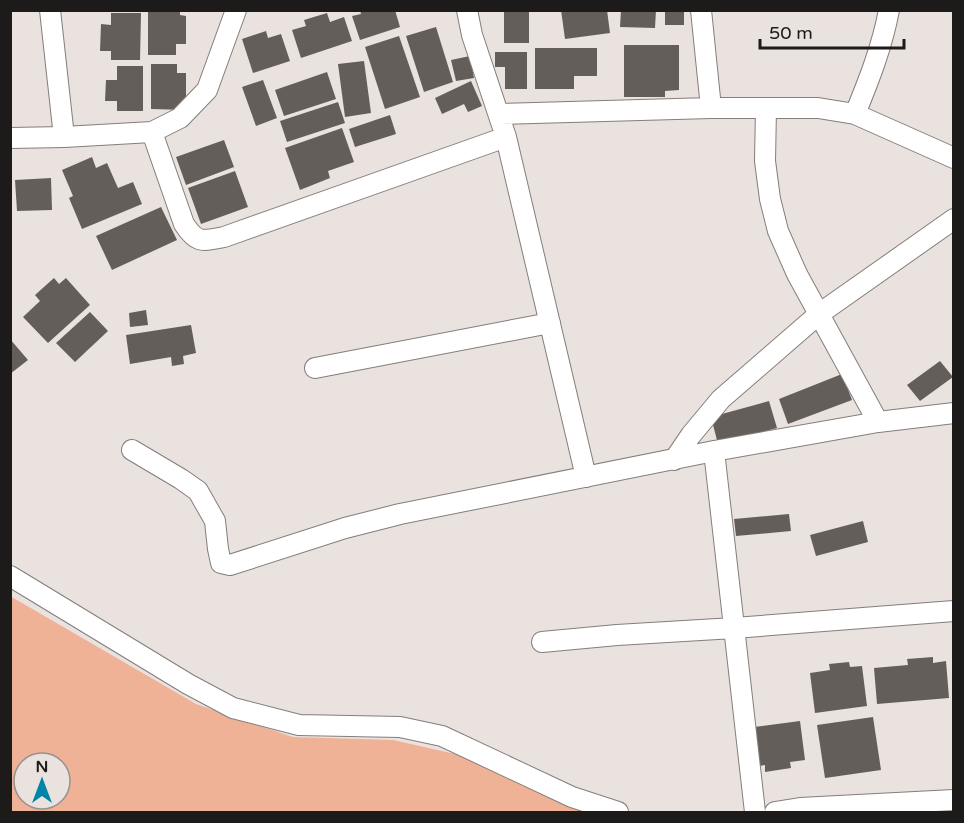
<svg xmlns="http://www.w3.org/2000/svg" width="964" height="823" font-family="'Varela Round',sans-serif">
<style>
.green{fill:#efb297;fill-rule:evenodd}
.building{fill:#645e5b}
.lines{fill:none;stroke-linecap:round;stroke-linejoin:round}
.minor-casing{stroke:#847e7b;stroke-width:22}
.minor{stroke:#fff;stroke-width:20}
</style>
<rect width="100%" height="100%" fill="#e9e2de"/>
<path class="green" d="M 10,596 L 196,704 L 293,737 L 393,740 L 473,758 L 596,812 L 11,812 ZM 24,763 L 60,763 L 60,799 L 24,799 Z"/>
<path class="building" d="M 148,10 L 180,10 L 180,15 L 186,16 L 186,44 L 176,44 L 176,55 L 148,55 Z
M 360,10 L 395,10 L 400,27 L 360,40 L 352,16 L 361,14 Z
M 504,10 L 529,10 L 529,43 L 504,43 Z
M 561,10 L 607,10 L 610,33 L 565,39 Z
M 621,10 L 656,10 L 655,28 L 620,27 Z
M 665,10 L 684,10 L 684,25 L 665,25 Z
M 111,13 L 141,13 L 140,60 L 111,60 L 111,51 L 100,51 L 101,24 L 111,25 Z
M 327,13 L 330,22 L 344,17 L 352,41 L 301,58 L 292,30 L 306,26 L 304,20 Z
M 436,27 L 453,82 L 424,92 L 406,36 Z
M 266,31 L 268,38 L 281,34 L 290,61 L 253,73 L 242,39 Z
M 399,36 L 420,97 L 385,109 L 365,47 Z
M 624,45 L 679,45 L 679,90 L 665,91 L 665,97 L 624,97 Z
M 535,48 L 597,48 L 597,76 L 574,76 L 574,89 L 535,89 Z
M 495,52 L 527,52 L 527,89 L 505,89 L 505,67 L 495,67 Z
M 470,56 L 474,78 L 456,81 L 451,60 Z
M 364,61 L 371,113 L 345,117 L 338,64 Z
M 151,64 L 177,64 L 177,73 L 186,73 L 186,110 L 151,109 Z
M 117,66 L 143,66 L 143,111 L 117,111 L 117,101 L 105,101 L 106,80 L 117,80 Z
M 327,72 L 336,99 L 284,116 L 275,90 Z
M 263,80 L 277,118 L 256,126 L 242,87 Z
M 471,81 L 482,106 L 468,112 L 464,104 L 442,114 L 435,98 Z
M 338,102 L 345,123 L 287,142 L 280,121 Z
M 390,115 L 396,134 L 355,147 L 349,129 Z
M 342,128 L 354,162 L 328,171 L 330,178 L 300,190 L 285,148 Z
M 224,140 L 234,167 L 186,185 L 176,157 Z
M 92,157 L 96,168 L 107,163 L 118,188 L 133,182 L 142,204 L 82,229 L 69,198 L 73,196 L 62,170 Z
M 235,171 L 248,207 L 201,224 L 188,188 Z
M 51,178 L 52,210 L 17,211 L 15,180 Z
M 161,207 L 177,240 L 112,270 L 96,236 Z
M 54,278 L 59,284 L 66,278 L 90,305 L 48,343 L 23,317 L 40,301 L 35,295 Z
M 146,310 L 148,325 L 130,327 L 129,313 Z
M 90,312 L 108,331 L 75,362 L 56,343 Z
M 191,325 L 196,353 L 183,356 L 184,364 L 172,366 L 171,357 L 130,364 L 126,335 Z
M 10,339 L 28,360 L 10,374 Z
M 940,361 L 953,377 L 920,401 L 907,385 Z
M 842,374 L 852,400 L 788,424 L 779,399 Z
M 769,401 L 777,428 L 718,444 L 711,417 Z
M 789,514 L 791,531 L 736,536 L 734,519 Z
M 863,521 L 868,542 L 816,556 L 810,535 Z
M 933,657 L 933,663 L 946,661 L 949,698 L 877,704 L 874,668 L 908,665 L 907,659 Z
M 849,662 L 850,667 L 862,666 L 867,706 L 815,713 L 810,673 L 830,670 L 829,664 Z
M 873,717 L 881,770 L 825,778 L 817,725 Z
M 800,721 L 805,760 L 790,762 L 791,768 L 765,772 L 765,765 L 752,767 L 747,728 Z"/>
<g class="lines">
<g class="minor-casing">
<path id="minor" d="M 50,10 L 64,137
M 467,10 L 472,35 L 506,137 L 586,477
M 701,10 L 711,108
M 766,108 L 765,161 L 770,199 L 778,231 L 797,274 L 878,422
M 500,114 L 711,108 L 818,108 L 855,114 L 954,158
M 855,114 C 869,80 882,47 889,10
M 152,132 L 184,224 C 197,244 202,241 224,237 L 506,137
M 10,138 L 64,137 L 152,132 L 180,118 L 207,90 L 236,10
M 315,368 L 550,323
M 132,450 L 181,479 L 198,491 L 215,521 L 218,549 L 221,563 L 230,565 L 345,528 L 400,514 L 714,451 L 878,422 L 954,413
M 714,451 L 755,812
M 674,460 L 691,435 L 721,399 L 819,314 L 954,219
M 10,576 L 188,684 L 233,708 L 299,725 L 400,727 L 442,736 L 572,797 L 618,812
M 542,642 L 617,635 L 734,628 L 954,611
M 775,812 L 800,808 L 954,800"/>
</g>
<use href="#minor" class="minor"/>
</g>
<rect width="964" height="823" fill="none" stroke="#1d1b19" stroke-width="24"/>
<g transform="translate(42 781)"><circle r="28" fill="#e9e2de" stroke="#97928f" stroke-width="1.5"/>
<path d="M0-4.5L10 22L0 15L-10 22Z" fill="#0084a7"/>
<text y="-9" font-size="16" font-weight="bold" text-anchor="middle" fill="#1d1b19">N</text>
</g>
<path d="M760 39v9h144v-9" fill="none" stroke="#1d1b19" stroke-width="3"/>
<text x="769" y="39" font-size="18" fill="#1d1b19" stroke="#e9e2de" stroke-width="4.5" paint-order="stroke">50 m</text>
</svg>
